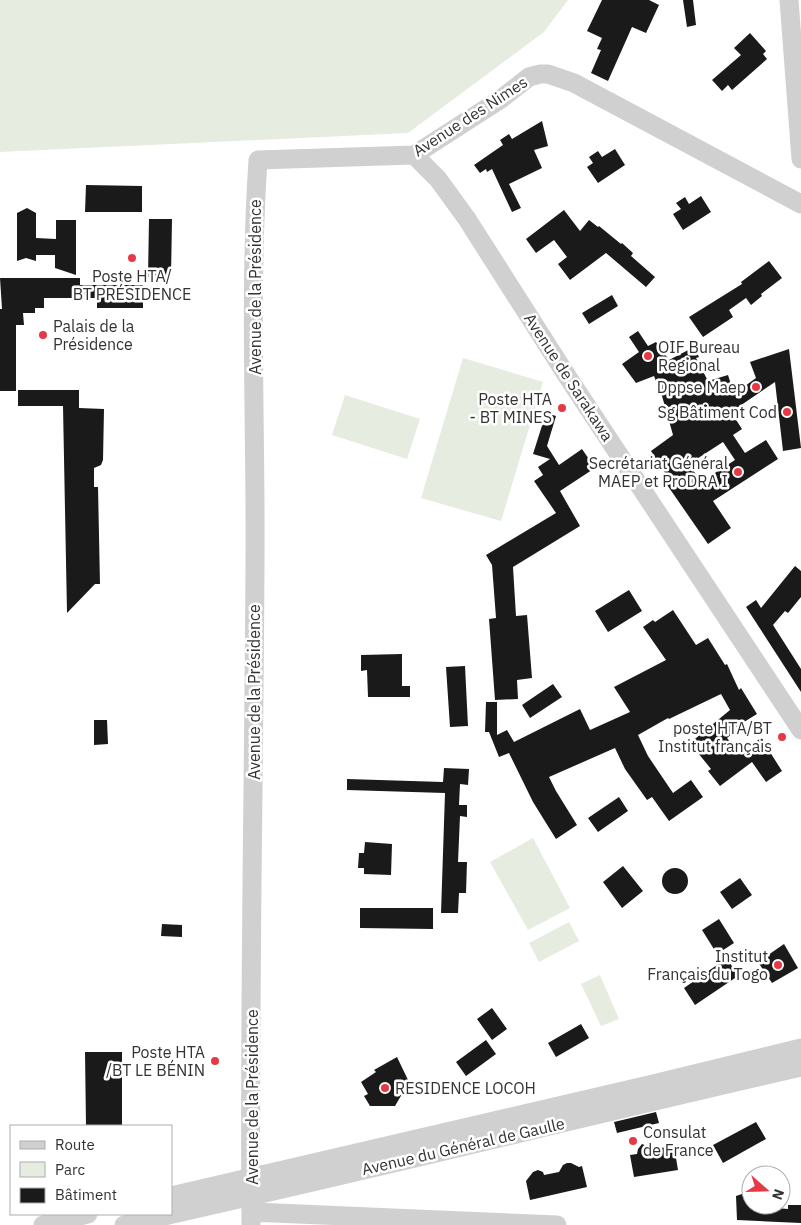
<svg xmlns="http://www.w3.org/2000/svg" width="801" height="1225" font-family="'IBM Plex Sans',sans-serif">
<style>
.green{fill:#e6ecdf}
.building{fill:#1a1a1a;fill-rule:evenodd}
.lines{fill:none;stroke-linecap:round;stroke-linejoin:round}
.minor{stroke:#d0d0d0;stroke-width:19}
.poi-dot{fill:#e63946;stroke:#fff;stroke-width:2}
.labels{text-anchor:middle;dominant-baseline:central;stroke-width:5;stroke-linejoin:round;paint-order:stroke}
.street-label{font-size:16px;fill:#333;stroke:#fff}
.poi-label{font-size:16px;fill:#333;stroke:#fff;text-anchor:end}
</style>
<rect width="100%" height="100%" fill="#fff"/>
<path class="green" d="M 0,0 L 568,0 L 544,32 L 408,133 L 0,152 Z
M 463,358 L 543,382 L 501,521 L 421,498 Z
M 345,395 L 420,419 L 407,459 L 332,435 Z
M 533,838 L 570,908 L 528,930 L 490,862 Z
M 569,922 L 579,941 L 539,962 L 529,943 Z
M 600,975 L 619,1019 L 601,1026 L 581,984 Z"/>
<path class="building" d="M 602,0 L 649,0 L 659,5 L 646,33 L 632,27 L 608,81 L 591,73 L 601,50 L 597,49 L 602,38 L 587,31 Z
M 683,0 L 693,0 L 696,25 L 687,27 Z
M 750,33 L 766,51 L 763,54 L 767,59 L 732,90 L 728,85 L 722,91 L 712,80 L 741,55 L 734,48 Z
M 542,121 L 548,146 L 534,150 L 542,168 L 509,184 L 521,208 L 512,212 L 492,169 L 487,172 L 486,169 L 480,173 L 474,165 L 503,145 L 500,140 L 509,134 L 512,139 Z
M 615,149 L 625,165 L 598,183 L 587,167 L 593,163 L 589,157 L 598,151 L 602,157 Z
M 86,185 L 142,186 L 142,212 L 85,212 Z
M 701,196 L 711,212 L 683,230 L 673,214 L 681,209 L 676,203 L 685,197 L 689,204 Z
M 27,208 L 36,213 L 36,238 L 56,239 L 56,220 L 76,220 L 76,275 L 55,268 L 55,255 L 36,255 L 36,261 L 26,258 L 17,261 L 17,213 Z
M 564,210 L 580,231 L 589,220 L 598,227 L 599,226 L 621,244 L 622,243 L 633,253 L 631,256 L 655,277 L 646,287 L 606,253 L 570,280 L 558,264 L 567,257 L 554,240 L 536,253 L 526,239 Z
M 149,219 L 172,219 L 171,277 L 148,277 Z
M 769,261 L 782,278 L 761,294 L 762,296 L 751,305 L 746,298 L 729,310 L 733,317 L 703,337 L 689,317 L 742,284 L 741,282 Z
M 0,278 L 80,278 L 80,285 L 143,285 L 143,308 L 97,308 L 97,298 L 44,298 L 44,308 L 35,308 L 35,313 L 23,313 L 24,325 L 16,325 L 16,391 L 0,391 L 0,309 L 2,309 Z
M 612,295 L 618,306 L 589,324 L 582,313 Z
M 638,331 L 648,346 L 656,342 L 669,360 L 694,347 L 699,357 L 696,358 L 708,381 L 728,375 L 734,394 L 756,378 L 750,362 L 789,349 L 801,448 L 783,451 L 775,382 L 731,412 L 742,429 L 733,435 L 745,453 L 766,440 L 778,459 L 713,501 L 731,528 L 708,544 L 663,479 L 667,476 L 651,451 L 673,435 L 662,396 L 654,376 L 636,383 L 622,364 L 639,352 L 629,337 ZM 723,442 L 735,460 L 701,482 L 689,464 Z
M 18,390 L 79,390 L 79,408 L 104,409 L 103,460 L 101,465 L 94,468 L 94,487 L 98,487 L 100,584 L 95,584 L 67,613 L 63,406 L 18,406 Z
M 546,413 L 556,416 L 547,446 L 559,465 L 582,449 L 595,468 L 560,491 L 580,526 L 513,567 L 516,616 L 527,615 L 532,678 L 517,680 L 518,699 L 495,700 L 489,619 L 496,618 L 492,565 L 486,555 L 556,513 L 534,481 L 543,475 L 538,467 L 550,459 L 533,454 Z
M 795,566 L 801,571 L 801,597 L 788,613 L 785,611 L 773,625 L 801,669 L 801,692 L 746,607 L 756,600 L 761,608 Z
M 629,590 L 642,611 L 608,632 L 595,611 Z
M 673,610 L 696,645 L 708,638 L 725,665 L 727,664 L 739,690 L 741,688 L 757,714 L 731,730 L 733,733 L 727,738 L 739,753 L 761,738 L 782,771 L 766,782 L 752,762 L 720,786 L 708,771 L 711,769 L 690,743 L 730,710 L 721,694 L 669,719 L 668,718 L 638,735 L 648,756 L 673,793 L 691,780 L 703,797 L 669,821 L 652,797 L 647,800 L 625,769 L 615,748 L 549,777 L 556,791 L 577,825 L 556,839 L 533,802 L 509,753 L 499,757 L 489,732 L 485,732 L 486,702 L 497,702 L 497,735 L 507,730 L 514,742 L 580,709 L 590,730 L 630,712 L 614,687 L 666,660 L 643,627 L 653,620 L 655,622 Z
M 402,654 L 402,686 L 410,686 L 410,697 L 368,697 L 367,670 L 361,671 L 361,655 Z
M 465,666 L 468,726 L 450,727 L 446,667 Z
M 553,684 L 562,697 L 530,718 L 522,705 Z
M 94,720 L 107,720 L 108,744 L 94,745 Z
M 444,768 L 469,769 L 468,785 L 460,784 L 459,805 L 467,805 L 467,817 L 460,816 L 458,862 L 467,862 L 466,893 L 459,893 L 458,913 L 441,913 L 445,793 L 347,790 L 347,779 L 443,782 Z
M 619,797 L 628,811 L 598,832 L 588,818 Z
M 365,842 L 392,844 L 391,875 L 364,874 L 364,868 L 358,868 L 359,853 L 364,853 Z
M 623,866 L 643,891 L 622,908 L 603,882 Z
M662 881a13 13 0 1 1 26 0a13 13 0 1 1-26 0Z
M 740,878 L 752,895 L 732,909 L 720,892 Z
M 360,908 L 433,908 L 433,929 L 360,928 Z
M 719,919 L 734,943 L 717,954 L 702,930 Z
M 162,924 L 182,925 L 182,937 L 161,936 Z
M 784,944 L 798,968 L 772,983 L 758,962 Z
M 727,958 L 738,976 L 695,1005 L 684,988 Z
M 492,1008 L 507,1029 L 492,1040 L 477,1019 Z
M 581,1024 L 589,1038 L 556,1057 L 548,1043 Z
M 486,1040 L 496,1054 L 466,1076 L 456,1062 Z
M 85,1052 L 122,1052 L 122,1126 L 86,1126 Z
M 397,1057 L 409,1082 L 395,1106 L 370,1106 L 364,1096 L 368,1094 L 361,1082 L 376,1072 L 374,1070 Z
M 656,1112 L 659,1123 L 617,1133 L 614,1122 Z
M 756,1122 L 766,1139 L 723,1163 L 713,1145 Z
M 642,1144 L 654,1149 L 674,1146 L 678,1170 L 634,1177 L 630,1155 L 637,1154 L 638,1149 Z
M 567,1163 L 571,1163 L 579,1167 L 582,1166 L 587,1187 L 530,1200 L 526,1181 L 533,1172 L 538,1170 L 543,1172 L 544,1175 L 559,1172 L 563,1165 Z
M 751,1191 L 751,1205 L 754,1206 L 788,1209 L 788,1205 L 801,1205 L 801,1223 L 737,1220 L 736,1196 Z"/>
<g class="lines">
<path class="minor" d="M 789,0 L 801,159
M 414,155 L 438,179 L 467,219 L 567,376 L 801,730
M 171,1196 L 653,1084 L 801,1048
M 251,1212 L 557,1225
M 43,1225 L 88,1214
M 124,1225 C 350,1175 575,1119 801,1067
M 251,1225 C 249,1004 254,782 255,561 C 256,427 249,293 258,160 L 414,155 L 501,99 L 529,77 L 540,74 L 548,74 L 574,83 L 801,204"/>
</g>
<g class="poi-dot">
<circle cx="132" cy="258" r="5"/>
<circle cx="43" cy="335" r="5"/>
<circle cx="648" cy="356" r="5"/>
<circle cx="756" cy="387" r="5"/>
<circle cx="562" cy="408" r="5"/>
<circle cx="787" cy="412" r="5"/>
<circle cx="738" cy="472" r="5"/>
<circle cx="782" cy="737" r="5"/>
<circle cx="778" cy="965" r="5"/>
<circle cx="215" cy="1061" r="5"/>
<circle cx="385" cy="1088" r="5"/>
<circle cx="633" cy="1141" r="5"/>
</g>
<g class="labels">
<g class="street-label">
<text transform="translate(470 116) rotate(-33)">Avenue des Nimes</text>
<text transform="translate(255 287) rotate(-90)">Avenue de la Présidence</text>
<text transform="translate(569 377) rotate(57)">Avenue de Sarakawa</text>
<text transform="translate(254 692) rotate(-90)">Avenue de la Présidence</text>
<text transform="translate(252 1097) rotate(-90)">Avenue de la Présidence</text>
<text transform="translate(463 1146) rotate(-13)">Avenue du Général de Gaulle</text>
</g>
<g class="poi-label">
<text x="132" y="276" text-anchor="middle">Poste HTA/<tspan x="132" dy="18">BT PRÉSIDENCE</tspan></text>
<text x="53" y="326" text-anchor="start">Palais de la<tspan x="53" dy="18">Présidence</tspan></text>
<text x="658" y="347" text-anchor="start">OIF Bureau<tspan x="658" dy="18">Regional</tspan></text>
<text x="746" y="387">Dppse Maep</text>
<text x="552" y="399">Poste HTA<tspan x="552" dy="18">- BT MINES</tspan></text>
<text x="777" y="412">Sg Bâtiment Cod</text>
<text x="728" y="463">Secrétariat Général<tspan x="728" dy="18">MAEP et ProDRA I</tspan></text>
<text x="772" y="728">poste HTA/BT<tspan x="772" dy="18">Institut français</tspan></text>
<text x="768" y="956">Institut<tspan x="768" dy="18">Français du Togo</tspan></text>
<text x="205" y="1052">Poste HTA<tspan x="205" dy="18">/BT LE BÉNIN</tspan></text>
<text x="395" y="1088" text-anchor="start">RESIDENCE LOCOH</text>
<text x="643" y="1132" text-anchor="start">Consulat<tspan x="643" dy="18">de France</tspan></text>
</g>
</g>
<rect x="10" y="1125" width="162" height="90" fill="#ffffff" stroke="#adadad"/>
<rect x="20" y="1141" width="25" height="8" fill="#d0d0d0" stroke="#adadad"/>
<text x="55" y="1150" font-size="15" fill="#333333">Route</text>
<rect x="20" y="1162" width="25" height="15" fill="#e6ecdf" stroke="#adadad"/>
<text x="55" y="1175" font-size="15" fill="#333333">Parc</text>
<rect x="20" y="1188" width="25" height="15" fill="#1a1a1a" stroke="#adadad"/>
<text x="55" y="1200" font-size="15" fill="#333333">Bâtiment</text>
<g transform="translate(766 1190) rotate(110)"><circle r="24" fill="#ffffff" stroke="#adadad"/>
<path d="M0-4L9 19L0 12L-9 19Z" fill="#e63946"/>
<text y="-8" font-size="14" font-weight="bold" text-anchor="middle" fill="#333333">N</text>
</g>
</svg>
